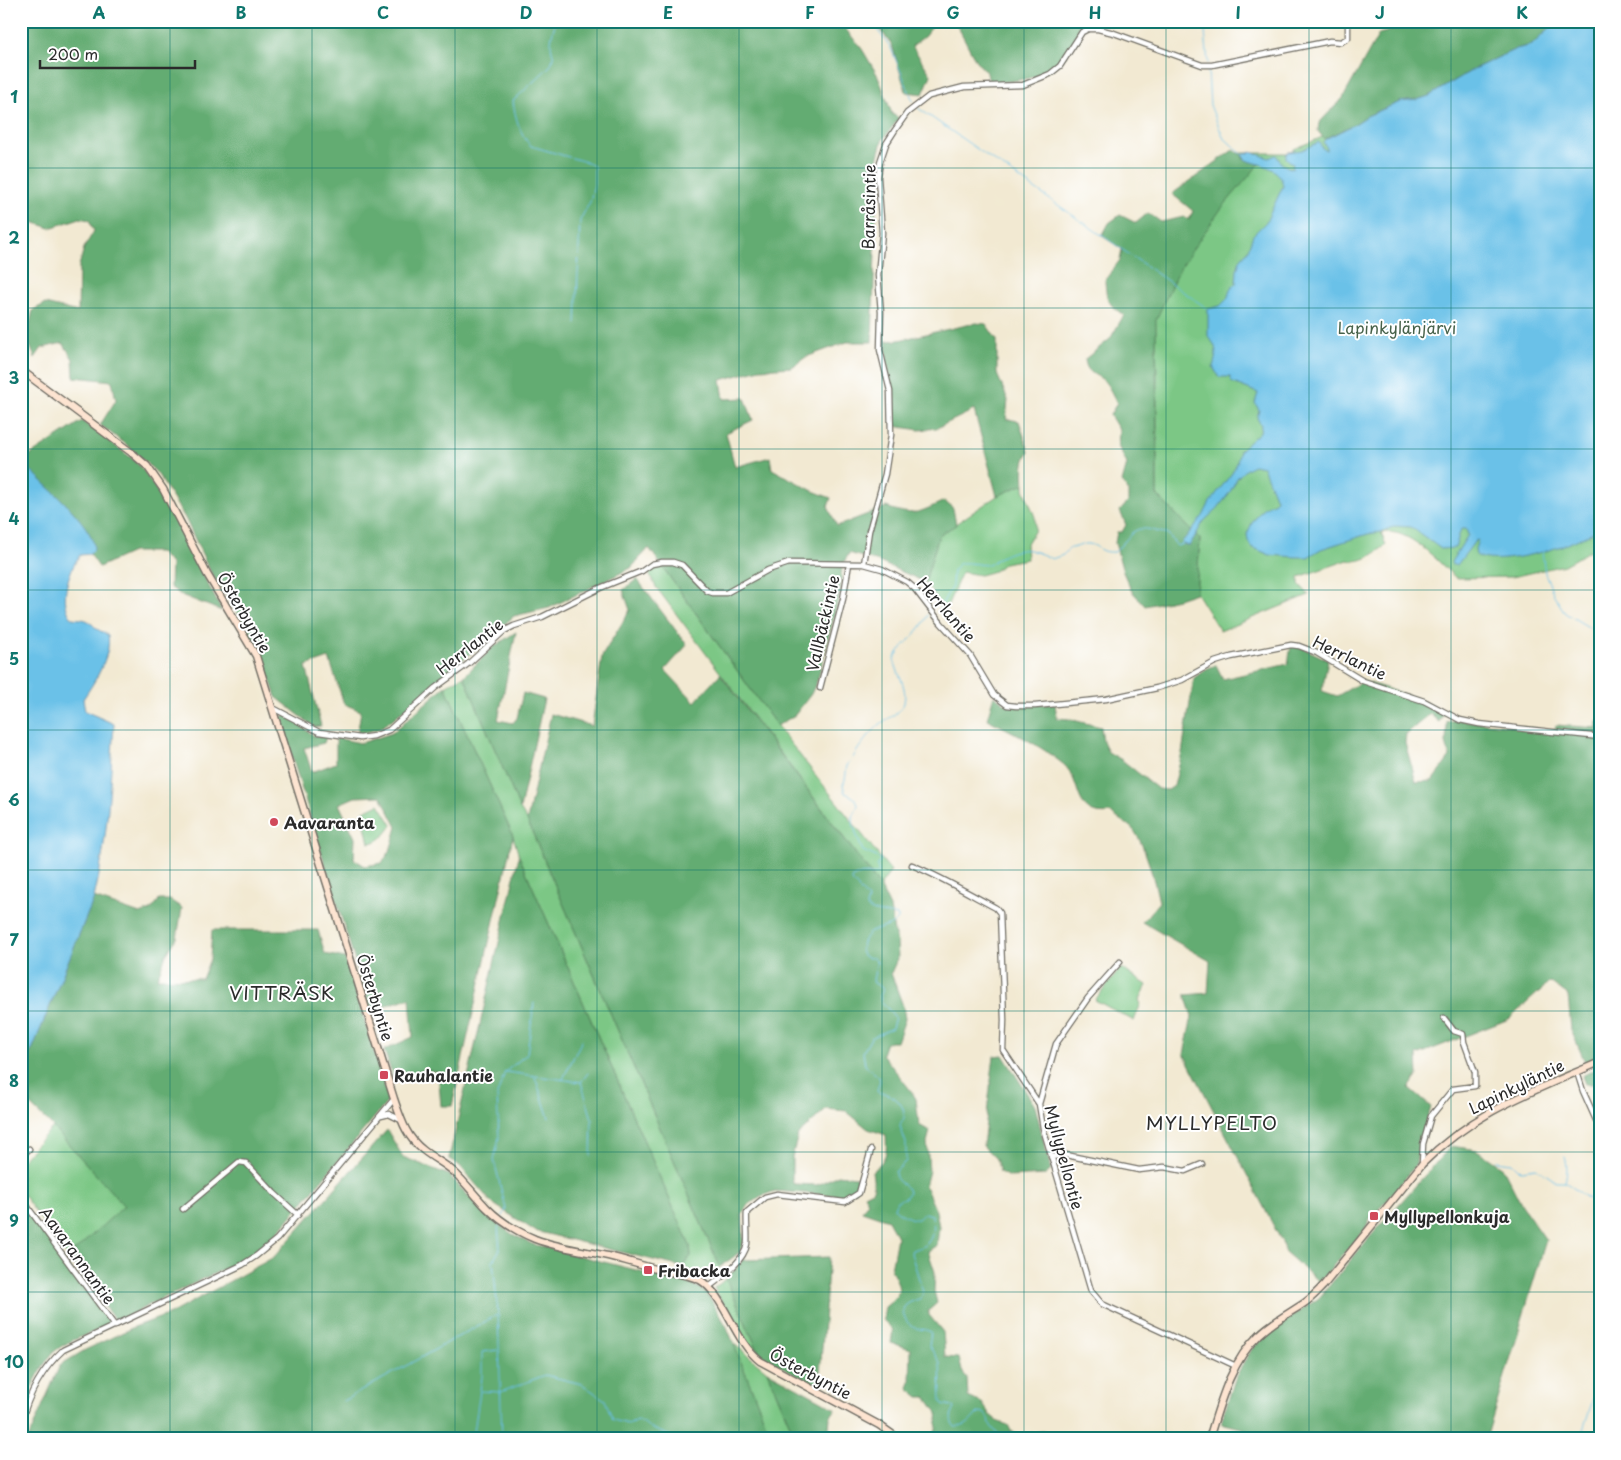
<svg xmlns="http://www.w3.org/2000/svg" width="1621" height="1460" font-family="'Playpen Sans',sans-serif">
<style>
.green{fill:#7bc785;stroke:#537958}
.forest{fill:#64ac72;stroke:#486c4e;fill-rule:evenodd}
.water{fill:#6bc1e8;stroke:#4b768a}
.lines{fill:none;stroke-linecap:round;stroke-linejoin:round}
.stream{stroke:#6bc1e8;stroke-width:1}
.street-casing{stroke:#716e65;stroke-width:7}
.secondary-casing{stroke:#716e65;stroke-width:9}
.street{stroke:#fff;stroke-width:4.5}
.secondary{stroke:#fde4d1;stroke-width:6}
.grid{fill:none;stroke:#0f766e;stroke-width:1;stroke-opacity:0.55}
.poi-dot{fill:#d1495b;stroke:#fff;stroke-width:2}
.labels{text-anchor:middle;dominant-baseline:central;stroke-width:4;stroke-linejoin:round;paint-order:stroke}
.street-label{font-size:16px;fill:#2b2b2b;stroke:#fff}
.park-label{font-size:16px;fill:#47624a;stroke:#fff}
.poi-label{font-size:16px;font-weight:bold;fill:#2b2b2b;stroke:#fff;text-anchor:start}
.quarter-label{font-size:19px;letter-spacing:1px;fill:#2b2b2b;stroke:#fff}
.neatline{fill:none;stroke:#0f766e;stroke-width:2}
.grid-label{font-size:16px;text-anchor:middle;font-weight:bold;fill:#0f766e}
</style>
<rect width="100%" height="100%" fill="#fff"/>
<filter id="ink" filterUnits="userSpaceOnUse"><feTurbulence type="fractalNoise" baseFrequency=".02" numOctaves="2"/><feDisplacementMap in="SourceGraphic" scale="10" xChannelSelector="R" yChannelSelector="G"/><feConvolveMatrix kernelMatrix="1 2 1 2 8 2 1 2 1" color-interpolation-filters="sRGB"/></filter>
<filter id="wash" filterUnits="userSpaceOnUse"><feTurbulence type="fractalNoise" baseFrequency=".0096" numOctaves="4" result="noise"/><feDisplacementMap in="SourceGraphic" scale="20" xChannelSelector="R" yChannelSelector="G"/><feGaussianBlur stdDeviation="1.12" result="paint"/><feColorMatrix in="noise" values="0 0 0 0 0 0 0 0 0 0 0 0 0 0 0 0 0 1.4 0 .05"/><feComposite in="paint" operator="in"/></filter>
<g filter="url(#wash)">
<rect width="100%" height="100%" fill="#f2e9d2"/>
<path class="green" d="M 1600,21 L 1600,545 L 1564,565 L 1512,577 L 1456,578 C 1437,561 1408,526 1381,533 L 1386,545 C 1376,553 1362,564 1348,560 L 1299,577 L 1299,584 L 1309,595 L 1220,631 L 1196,593 L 1200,539 L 1157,495 L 1157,376 L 1154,269 L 1233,153 L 1292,153 L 1294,149 L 1367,118 L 1428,98 L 1523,50 L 1549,32 Z
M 1024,484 L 1024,489 L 1035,517 L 1035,530 L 1026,545 L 1027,559 L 1004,563 L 995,571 L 980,575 L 962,572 L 945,611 L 925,582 L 939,535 L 997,496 Z
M 661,565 L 777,726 L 891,871 L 880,886 L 656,587 L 648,571 Z
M 464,676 L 520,809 L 527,820 L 720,1267 L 709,1279 L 682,1267 L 691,1256 L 690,1246 L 519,856 L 513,836 L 445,686 Z
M 379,804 L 392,825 C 387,833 379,843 369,843 L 362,812 Z
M 1121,968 L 1147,985 L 1139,1001 L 1141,1003 L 1134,1021 L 1095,1000 Z
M 53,1127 L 125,1206 L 68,1257 L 21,1192 L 21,1161 Z
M 726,1279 L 760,1355 L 742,1337 L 714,1288 Z
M 733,1343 L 767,1371 L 796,1439 L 772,1439 Z"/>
<path class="forest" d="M 21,21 L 839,21 L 862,49 L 878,76 L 892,114 L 899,118 L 882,141 L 874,171 L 876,221 L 872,342 L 847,342 L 806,357 L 792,367 L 760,369 L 721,380 L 724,399 L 745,398 L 753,420 L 726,433 L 735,467 L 770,457 L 772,469 L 813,491 L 831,498 L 828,507 L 837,526 L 886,507 C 914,517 918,513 944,501 L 953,508 L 956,525 L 939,535 L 925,582 L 879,562 L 849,553 L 842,567 L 840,592 L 818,679 L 811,694 L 795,715 L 777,726 L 649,548 L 631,568 L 549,608 L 514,616 L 444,676 L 416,701 L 381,728 L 357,735 L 361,711 L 344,704 L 329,658 L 306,666 L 321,726 L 314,727 L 276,697 L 262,656 L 241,618 L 212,575 L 185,518 L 157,473 L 127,445 L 100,425 L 116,400 L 112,381 L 74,377 L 73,359 L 63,343 L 42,348 L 35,358 L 27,338 L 33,310 L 45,304 L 78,312 L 79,266 L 84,248 L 94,231 L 89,220 L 80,218 L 50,228 L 24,219 L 21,224 Z
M 873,21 L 948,21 L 934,23 L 925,36 L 912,46 L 931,75 L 923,94 L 906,92 L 892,45 Z
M 953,21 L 1081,21 C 1066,75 1041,79 989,83 L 987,73 L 976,61 L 958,27 Z
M 1406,21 L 1557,21 L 1532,45 L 1516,49 L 1476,68 L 1429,96 L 1417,100 L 1400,102 L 1367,116 L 1355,124 L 1324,139 L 1318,131 L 1319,123 L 1343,98 L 1379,34 L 1397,29 Z
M 1233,150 L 1242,155 L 1243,158 L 1260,163 L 1221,209 L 1197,243 L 1177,273 L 1156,320 L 1157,495 L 1200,539 L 1196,593 L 1178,599 L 1145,606 L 1131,590 L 1123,572 L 1115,543 L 1117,532 L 1122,532 L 1126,525 L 1120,511 L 1128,502 L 1128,490 L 1122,482 L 1127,464 L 1118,446 L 1119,430 L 1110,415 L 1117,403 C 1113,396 1110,388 1105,382 C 1098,374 1086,375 1085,359 L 1110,339 L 1124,315 C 1108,305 1106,299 1105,280 L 1120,260 L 1122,249 L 1102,236 L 1109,223 L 1120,215 L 1136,223 L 1148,213 L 1161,222 L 1184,217 L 1189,220 L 1193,211 L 1172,194 Z
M 976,323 L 986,324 L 997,340 L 997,374 L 1008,400 L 1006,419 L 1019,421 L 1029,452 C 1022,461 1023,473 1024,484 L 997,496 L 974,410 L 937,428 L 920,430 L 893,426 L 893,395 L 887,362 L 886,341 L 899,340 Z
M 82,421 L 133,459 L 144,471 L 170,511 L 222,611 L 181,595 L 170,587 L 171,564 L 159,552 L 132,552 L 99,567 L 90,554 L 94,550 L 21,461 Z
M 637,579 L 687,645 L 665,670 L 695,702 L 720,674 L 880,886 L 890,907 L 894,932 L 897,942 L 898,957 L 891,973 L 903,1006 L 905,1019 L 897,1042 L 886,1042 L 882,1054 L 912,1092 L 916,1099 L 919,1125 L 930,1131 L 927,1142 L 929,1171 L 925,1186 L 936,1211 L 939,1227 L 937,1245 L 928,1251 L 935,1272 L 934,1291 L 937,1303 L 928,1311 L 929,1315 L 943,1332 L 945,1357 L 959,1358 L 962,1371 L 967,1378 L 968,1397 L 982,1403 L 990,1415 L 999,1422 L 1008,1425 L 1011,1431 L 1020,1435 L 1045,1431 L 1045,1439 L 931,1439 L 936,1430 L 938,1414 L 926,1397 L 919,1397 L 908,1388 L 910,1381 L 911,1349 L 891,1343 L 893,1330 L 883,1320 L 885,1307 C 903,1293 901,1288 891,1269 L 897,1237 L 888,1220 L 862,1211 L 868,1202 L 864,1195 L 872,1191 L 874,1187 L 872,1171 C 887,1159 887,1154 886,1135 L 868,1129 L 846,1111 L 826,1109 L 798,1135 L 792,1157 L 792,1181 L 794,1184 L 817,1185 L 838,1175 L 856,1177 L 859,1183 L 856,1191 L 845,1196 L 775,1191 L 761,1196 L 747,1206 L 742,1215 L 744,1241 L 740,1252 L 720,1267 L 527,820 L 551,714 L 592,726 L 602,656 L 630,610 L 623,590 Z
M 516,632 L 498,720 L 513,723 L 517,718 L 523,693 L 544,699 L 520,809 L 464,676 L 493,647 Z
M 1291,645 L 1299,646 L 1328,660 L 1322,691 L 1337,696 L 1363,681 L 1417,698 L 1444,712 L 1439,722 L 1430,714 L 1406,734 L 1405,743 L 1416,782 L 1432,781 L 1450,757 L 1446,743 L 1447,721 L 1460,720 L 1555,731 L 1556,725 L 1597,728 L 1597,722 L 1600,721 L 1600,1056 L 1585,1062 L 1571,1030 L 1568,995 L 1550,982 L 1509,1019 L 1417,1055 L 1418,1075 L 1409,1088 L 1431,1107 L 1419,1142 L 1416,1165 L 1383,1206 L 1372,1215 L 1364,1231 L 1319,1282 L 1284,1251 L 1282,1242 L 1184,1054 L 1192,1016 L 1185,995 L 1208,993 L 1210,961 L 1142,922 L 1159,902 C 1155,883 1146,848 1135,832 C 1130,824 1118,820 1111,813 C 1071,819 1084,781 1063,764 C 1040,745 1013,732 987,719 L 994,695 L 1007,705 L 1055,704 L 1057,718 L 1069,719 L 1101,727 L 1103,741 L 1108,752 L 1122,760 L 1158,789 L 1168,790 L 1174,786 L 1182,753 L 1194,678 L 1206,669 L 1216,665 L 1223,679 L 1288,664 Z
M 445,686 L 513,836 L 452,1106 L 441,1106 L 438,1072 L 423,1070 L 394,1080 L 384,1050 L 413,1037 L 410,998 L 370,1010 L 280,718 L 286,715 L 313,735 L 326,737 L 324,743 L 304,748 L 312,772 L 336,763 L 336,738 L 361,743 L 392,733 ZM 381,796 L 397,827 L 390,851 L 382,863 L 365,866 L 354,859 L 355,838 L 339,804 L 355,797 Z
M 519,856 L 690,1246 L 691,1256 L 682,1267 L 535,1231 L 492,1203 L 460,1166 L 449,1158 Z
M 94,898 L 140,914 L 151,910 L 159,900 L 170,900 L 182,908 L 177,938 L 166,955 L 157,978 L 202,979 L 210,959 L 212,930 L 318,930 L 325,954 L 345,958 L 389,1100 L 300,1206 L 279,1231 L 259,1250 L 243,1260 L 159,1300 L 116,1322 L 68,1257 L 124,1206 L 53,1127 L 21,1096 L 21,1067 L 32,1050 Z
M 1003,1055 L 1035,1106 L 1051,1170 L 1046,1175 L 1009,1177 L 1000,1172 L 996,1159 L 983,1146 L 994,1056 Z
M 1600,1067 L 1600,1084 L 1585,1084 L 1582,1076 Z
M 387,1130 L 403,1157 L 449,1175 L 487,1216 L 512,1234 L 532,1244 L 684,1282 L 700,1288 L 710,1298 L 727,1327 L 772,1439 L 28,1439 L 60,1365 L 85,1350 L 134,1327 L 170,1314 L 274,1257 Z
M 1451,1146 L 1477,1150 L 1503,1168 L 1522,1206 L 1546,1240 L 1486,1439 L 1247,1439 L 1245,1429 L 1221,1423 L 1236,1376 L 1253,1347 L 1282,1323 L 1319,1298 L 1369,1238 Z
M 21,1201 L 111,1325 C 93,1333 70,1339 55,1351 C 45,1359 25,1399 21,1411 Z
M 829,1257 L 819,1387 L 760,1355 L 726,1279 L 743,1260 Z
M 767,1371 L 836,1409 L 830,1417 L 828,1439 L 796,1439 Z"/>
<path class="water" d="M 1557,21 L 1600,21 L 1600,529 C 1588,534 1576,541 1564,545 C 1546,552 1492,567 1476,555 L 1475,549 L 1478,540 L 1475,541 L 1457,565 L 1452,565 L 1451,562 L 1468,535 L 1466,529 L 1461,529 L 1455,548 L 1441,549 L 1411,527 L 1395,526 L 1381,532 L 1368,534 L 1321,549 L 1308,557 L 1295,557 L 1270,555 L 1251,547 L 1248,541 L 1247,534 L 1252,523 L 1263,508 L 1275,502 L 1276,499 L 1263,467 L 1254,465 L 1246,469 L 1237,478 L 1230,492 L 1218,508 L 1204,521 L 1191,543 L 1189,546 L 1183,544 L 1182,542 L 1203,516 L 1210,502 L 1232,473 L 1237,463 L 1240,450 L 1260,432 L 1261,425 L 1257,418 L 1259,410 L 1255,403 L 1258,393 L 1231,382 L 1230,377 L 1219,377 L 1213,367 C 1217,352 1218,348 1208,336 L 1208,309 L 1220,306 L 1227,299 L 1230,290 L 1236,283 L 1237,270 L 1240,260 L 1247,252 L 1253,235 L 1266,222 L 1283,186 C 1281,167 1261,165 1246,160 L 1242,155 L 1251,152 L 1269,158 L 1276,155 L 1282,164 L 1292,169 L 1293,164 L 1286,158 L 1286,154 L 1288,152 L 1302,150 L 1319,142 L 1322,148 L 1326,150 L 1327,148 L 1323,142 L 1327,138 L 1355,124 L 1367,116 L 1400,102 L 1417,100 L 1429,96 L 1476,68 L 1516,49 L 1532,45 Z
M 21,460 C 38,480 96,524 94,550 L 90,554 L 80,555 C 69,570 58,602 72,618 C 88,620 86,618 97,629 C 100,631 105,633 108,635 C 112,655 94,683 83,699 L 85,711 L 114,724 C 110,782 108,841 94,898 L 32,1050 L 21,1067 Z"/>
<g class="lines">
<path class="stream" d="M 556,21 C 552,35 548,43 554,57 L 550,66 L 513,101 C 515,117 520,135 531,146 L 586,162 L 594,166 L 594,185 L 590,202 L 580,220 L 576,324
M 870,21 L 890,46 L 913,101
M 1204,21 L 1208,63
M 1208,70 L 1210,105 L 1223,137 L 1243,155
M 918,108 L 1208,309
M 1542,551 L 1545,573 L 1554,595 L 1565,613 L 1600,634
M 938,611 L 952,586 L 953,571 L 960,563 C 970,562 979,565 989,565 C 999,556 1020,546 1033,551 C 1040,553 1046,556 1052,559 L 1063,555 L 1070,548 C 1077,548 1083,543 1089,544 C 1101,546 1097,553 1115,552 L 1133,532 L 1139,529 L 1147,529 L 1168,534 L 1177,546 L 1183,544
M 928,615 C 920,633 904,642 894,659 C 897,674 908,687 904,703 C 901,714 885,719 878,726 C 868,736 860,745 854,756 C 852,760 848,763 847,766 C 845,774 847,776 843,785 L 845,793 C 852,796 857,798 858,806 C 857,810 853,814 853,818 C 852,824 860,845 863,851 L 881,859 L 877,866 L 879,872 L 877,874 L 856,875 L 853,877 L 852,881 L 868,899 L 866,907 C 875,915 887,912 898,916 L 898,919 C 887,933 866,923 862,947 C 861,950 861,952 863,955 C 865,958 870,958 874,958 L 877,962 L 873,980 L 874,983 L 881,987 L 883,990 L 880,996 L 881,1001 L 895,1017 L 892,1028 L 871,1038 L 863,1052 L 865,1065 L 879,1077 L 880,1080 L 877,1091 L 879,1093 C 890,1092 904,1102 904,1115 C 905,1119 901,1122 900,1126 L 906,1143 L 906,1161 L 895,1172 C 895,1181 902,1183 908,1189 L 909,1193 L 906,1197 L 897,1201 L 894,1208 C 897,1212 912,1221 918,1219 C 920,1218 922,1215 924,1213 L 932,1215 C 934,1235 933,1245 912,1250 L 911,1253 L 923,1292 L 921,1298 C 917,1300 909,1302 906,1305 C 898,1311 908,1326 915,1328 C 921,1330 926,1329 931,1332 L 929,1346 L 940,1362 L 941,1402 L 943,1404 L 952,1406 L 955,1408 C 952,1415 948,1419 955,1427 C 968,1427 970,1421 978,1413 L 982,1412 L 986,1415 L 991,1426 L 1002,1439
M 506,1072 L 581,1082 L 592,1119 L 591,1156
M 535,1077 L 549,1118
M 563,1079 L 582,1040
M 581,1082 L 588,1073
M 1565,1157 C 1568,1166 1567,1173 1565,1182 L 1600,1207
M 1496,1161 L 1512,1163 L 1518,1169 L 1522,1170 L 1536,1168 L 1557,1182 L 1565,1182
M 503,1216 L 506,1209 L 494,1160 L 499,1138 L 497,1095 L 505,1072 L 527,1054 L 534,1003
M 500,1225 L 498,1228 L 500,1249 L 493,1261 L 498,1314 L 502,1439
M 480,1391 L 501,1392 L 545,1375 L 582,1384 L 605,1400 L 613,1420 L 628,1424 L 637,1420 L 644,1423 L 650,1428 L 676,1438
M 343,1401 L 497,1315
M 473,1439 L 482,1377 L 482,1352 L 498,1350
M 1580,1439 L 1600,1378"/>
</g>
</g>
<g filter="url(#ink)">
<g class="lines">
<g class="street-casing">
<path id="street" d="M 864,564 L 869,531 L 885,474 L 891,435 L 890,391 L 880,350 L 881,312 L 878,275 L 882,233 L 878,177 L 880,162 L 886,144 L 895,130 L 907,113 L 929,96 L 964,87 L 1023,85 L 1050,74 L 1060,66 L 1082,32 L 1088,29 L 1098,29 L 1114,33 L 1202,65 L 1212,65 L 1330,41 L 1341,42 L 1348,38 L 1348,21
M 820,688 L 843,599 L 849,564
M 273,708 L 319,732 L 360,738 L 374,736 L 389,730 L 435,688 L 468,664 L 504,631 L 514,626 L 542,617 L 600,588 L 642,571 L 652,564 L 662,562 L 673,562 L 682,565 L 707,591 L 713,593 L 726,593 L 768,570 L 789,563 L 864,564 L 882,569 L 907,582 L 914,588 L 941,623 L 970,655 L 994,695 L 1007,705 L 1016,706 L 1035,706 L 1106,699 L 1157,688 L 1182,680 L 1215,662 L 1231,657 L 1291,645 L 1299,646 L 1317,653 L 1363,681 L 1424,701 L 1460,720 L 1479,724 L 1600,737
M 912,865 C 941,877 968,893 996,908 L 1000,913 L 1004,1020 L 1003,1050 L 1039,1104 L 1043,1128 L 1091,1291 L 1102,1304 L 1236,1366
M 1577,1072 L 1583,1091 L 1600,1129
M 1039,1104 L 1056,1044 L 1088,998 L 1120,962
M 381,1116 L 389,1114 L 401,1120
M 21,1156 L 29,1149
M 1051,1157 L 1066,1155 L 1139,1170 L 1164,1167 L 1185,1171 L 1202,1164
M 1422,1164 L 1423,1144 L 1431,1116 L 1453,1089 L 1475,1086 L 1475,1072 L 1464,1042 L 1463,1034 L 1454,1031 L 1444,1018
M 21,1198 L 115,1326
M 183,1209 L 239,1162 L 246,1163 L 274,1193 L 298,1215
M 709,1287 C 721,1278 745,1260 747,1244 C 748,1234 746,1222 747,1212 L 765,1197 L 777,1194 L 845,1202 L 859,1193 L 871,1150
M 21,1423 C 28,1396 42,1369 63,1350 L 242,1265 L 256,1256 L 277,1239 L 394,1099"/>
</g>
<g class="secondary-casing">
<path id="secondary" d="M 21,370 L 132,453 L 147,466 L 163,489 L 207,574 L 256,656 L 394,1099 C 401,1119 406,1137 423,1150 C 433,1158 445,1164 454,1172 C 466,1183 476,1197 487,1208 C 500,1221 518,1232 535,1239 C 559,1248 584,1251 608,1256 C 626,1260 642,1266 660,1270 C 673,1273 687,1274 700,1280 C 724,1294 734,1341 760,1361 L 879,1425 L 899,1439
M 1209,1439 C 1220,1403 1231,1361 1259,1335 C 1272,1322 1288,1314 1303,1304 C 1311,1299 1317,1292 1323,1286 L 1422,1164 C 1476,1110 1532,1092 1600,1062"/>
</g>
<use href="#street" class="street"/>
<use href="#secondary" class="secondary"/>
</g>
</g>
<path class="grid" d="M 170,21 L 170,1439M 312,21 L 312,1439M 455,21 L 455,1439M 597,21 L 597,1439M 739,21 L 739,1439M 882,21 L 882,1439M 1024,21 L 1024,1439M 1166,21 L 1166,1439M 1309,21 L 1309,1439M 1451,21 L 1451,1439M 21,168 L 1600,168M 21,308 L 1600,308M 21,449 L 1600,449M 21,590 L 1600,590M 21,730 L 1600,730M 21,870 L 1600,870M 21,1011 L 1600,1011M 21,1152 L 1600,1152M 21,1292 L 1600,1292"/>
<g class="poi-dot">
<circle cx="274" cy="822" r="5"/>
<rect x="379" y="1070" width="10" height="10" rx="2.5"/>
<rect x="1369" y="1211" width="10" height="10" rx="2.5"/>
<rect x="643" y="1265" width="10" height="10" rx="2.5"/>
</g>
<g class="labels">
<g class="street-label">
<text transform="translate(868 207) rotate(-89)">Barråsintie</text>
<text transform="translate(947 609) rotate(49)">Herrlantie</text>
<text transform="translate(245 612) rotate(60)">Österbyntie</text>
<text transform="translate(822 623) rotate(-77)">Vallbäckintie</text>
<text transform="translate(469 646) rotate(-38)">Herrlantie</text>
<text transform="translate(1350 657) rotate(26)">Herrlantie</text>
<text transform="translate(376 997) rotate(73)">Österbyntie</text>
<text transform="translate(1516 1086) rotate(-26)">Lapinkyläntie</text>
<text transform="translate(1065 1157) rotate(75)">Myllypellontie</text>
<text transform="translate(78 1255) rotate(54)">Aavarannantie</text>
<text transform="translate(811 1373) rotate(28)">Österbyntie</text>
</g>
<g class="park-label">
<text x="1397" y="327">Lapinkylänjärvi</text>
</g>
<g class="poi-label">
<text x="284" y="822">Aavaranta</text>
<text x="394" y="1075">Rauhalantie</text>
<text x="1384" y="1216">Myllypellonkuja</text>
<text x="658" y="1270">Fribacka</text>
</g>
<g class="quarter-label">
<text x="282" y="992">VITTRÄSK</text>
<text x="1212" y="1122">MYLLYPELTO</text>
</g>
</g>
<rect width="1621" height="1460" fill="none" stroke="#fff" stroke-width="55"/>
<path d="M40 60v8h155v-8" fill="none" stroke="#2b2b2b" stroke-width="2.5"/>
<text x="48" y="60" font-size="15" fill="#2b2b2b" stroke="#ffffff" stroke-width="4" paint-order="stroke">200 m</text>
<rect x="28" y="28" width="1566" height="1404" class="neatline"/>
<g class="grid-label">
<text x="99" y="19">A</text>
<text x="241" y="19">B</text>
<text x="383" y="19">C</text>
<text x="526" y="19">D</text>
<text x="668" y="19">E</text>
<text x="810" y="19">F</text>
<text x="953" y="19">G</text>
<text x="1095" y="19">H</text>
<text x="1238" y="19">I</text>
<text x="1380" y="19">J</text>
<text x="1522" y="19">K</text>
<text x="14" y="103">1</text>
<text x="14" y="244">2</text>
<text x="14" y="384">3</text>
<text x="14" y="525">4</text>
<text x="14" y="665">5</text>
<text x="14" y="806">6</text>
<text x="14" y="946">7</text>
<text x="14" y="1087">8</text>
<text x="14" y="1227">9</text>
<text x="14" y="1368">10</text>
</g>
</svg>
